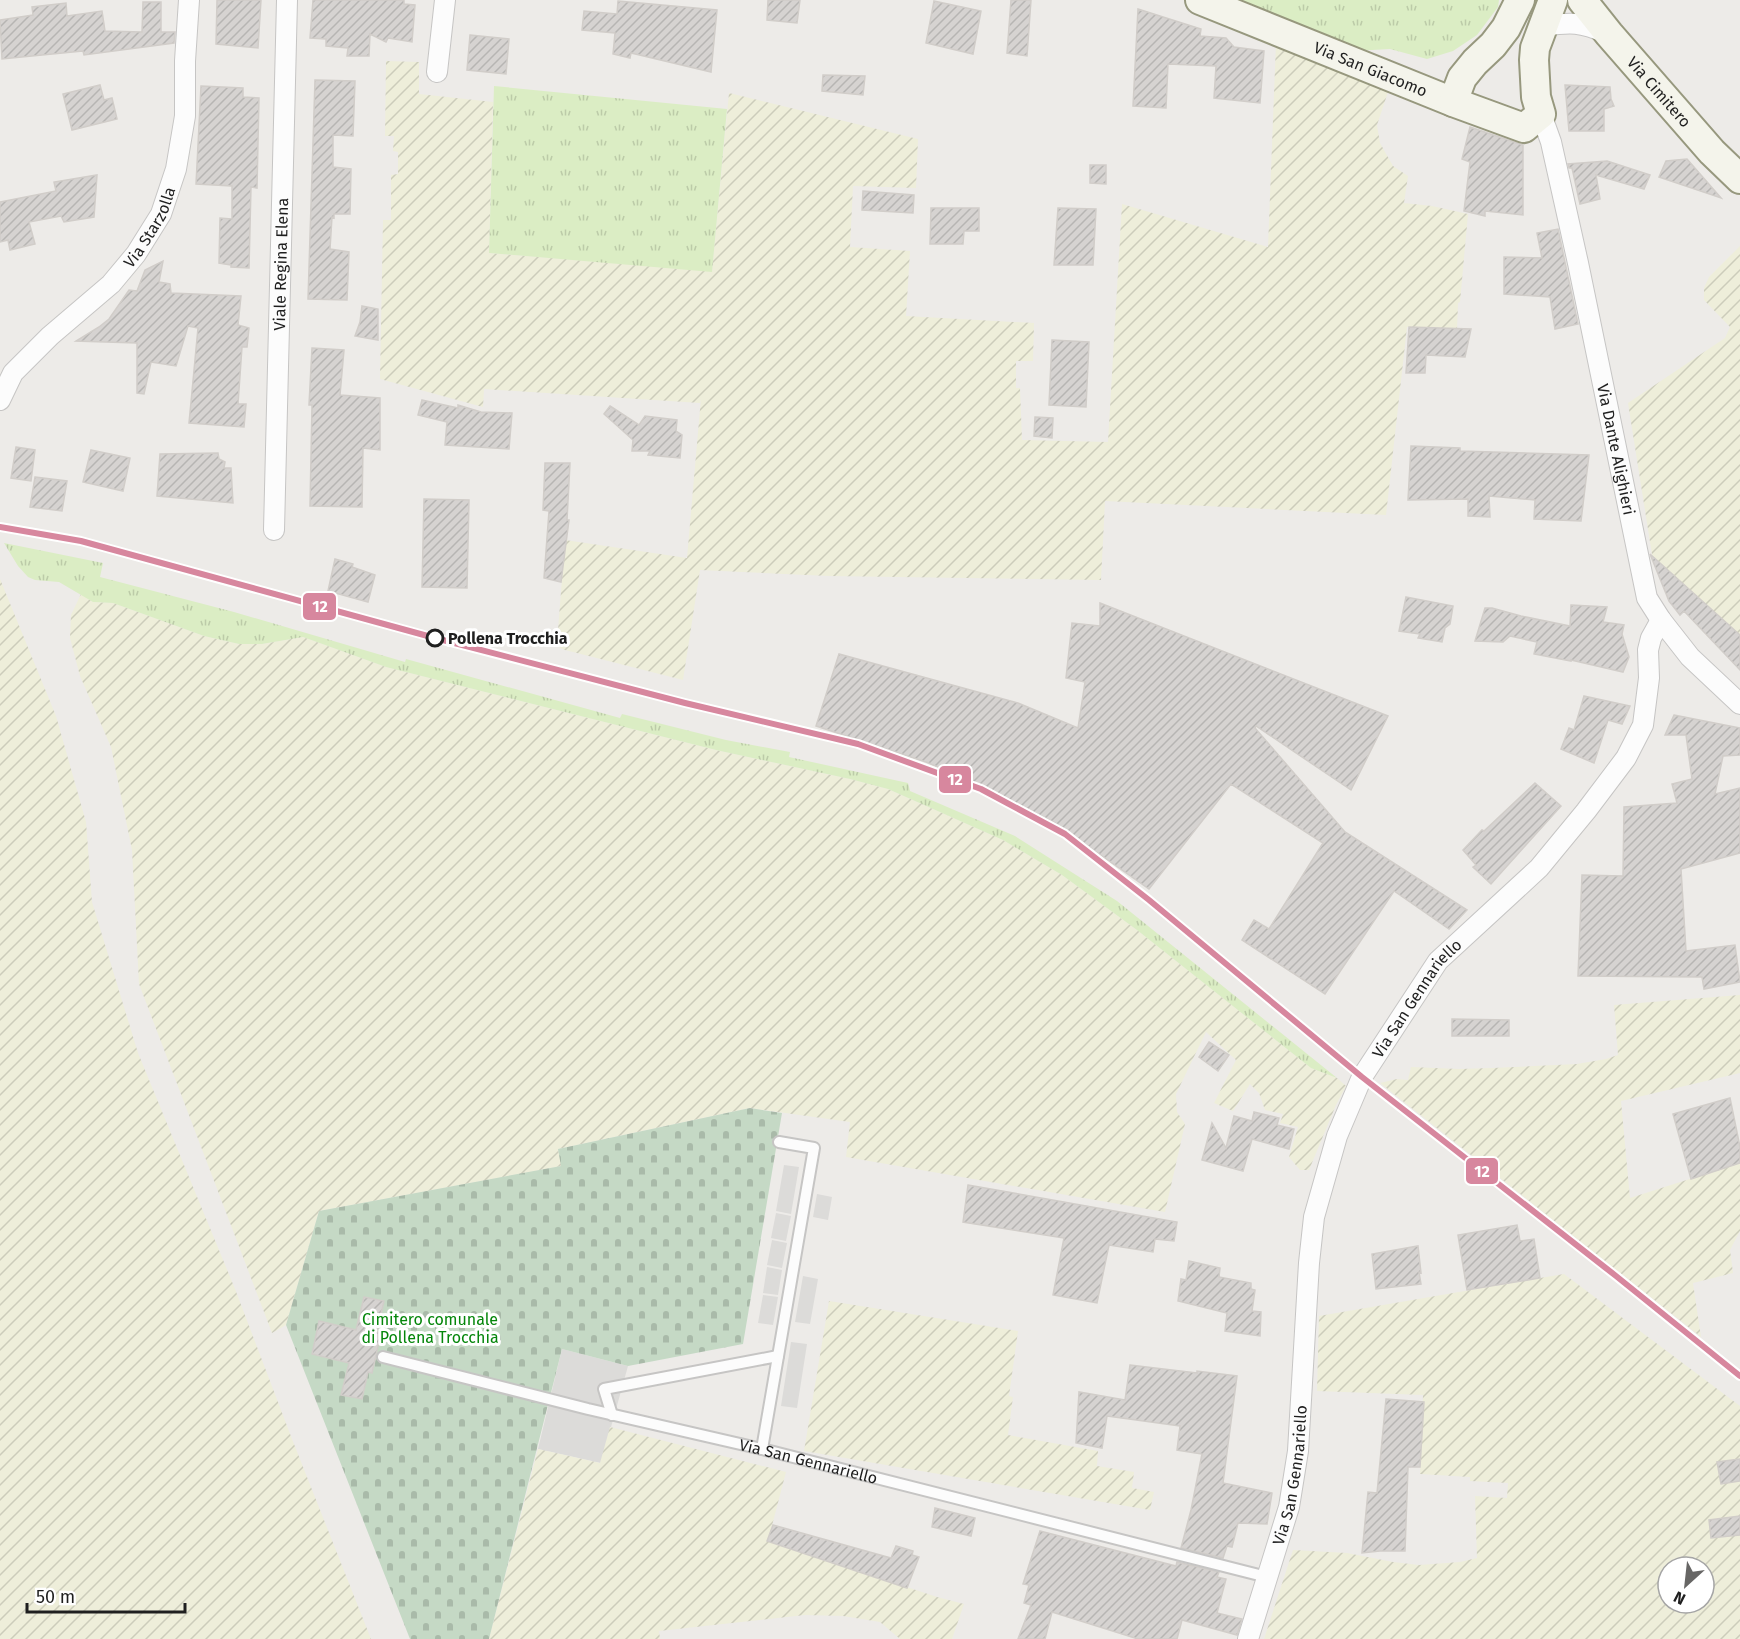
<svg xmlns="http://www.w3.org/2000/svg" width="1740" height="1639" font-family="'Fira Sans',sans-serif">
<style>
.residential{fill:#dcdbd9}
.farmland{fill:url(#farmland-furrows);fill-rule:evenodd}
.grass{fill:url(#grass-tufts)}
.cemetery{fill:url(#cemetery-stones)}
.building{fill:url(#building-hatch);stroke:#d1cdc9;stroke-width:1.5}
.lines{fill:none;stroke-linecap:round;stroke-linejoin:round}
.lane-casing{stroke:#c6c5c4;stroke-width:14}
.street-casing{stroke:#c6c5c4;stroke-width:22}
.secondary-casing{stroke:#97987e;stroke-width:32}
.lane{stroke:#fcfcfc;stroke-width:10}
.street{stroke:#fcfcfc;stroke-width:20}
.secondary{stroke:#f4f4eb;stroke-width:28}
.rail-1-casing{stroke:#fff;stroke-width:10}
.rail-1{stroke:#d7879e;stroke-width:6}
.stop-dot{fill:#fff;stroke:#1f1f1f;stroke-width:3}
.labels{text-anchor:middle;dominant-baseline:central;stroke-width:6;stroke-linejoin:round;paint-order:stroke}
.street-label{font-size:16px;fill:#1f1f1f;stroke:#fff}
.stop-label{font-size:16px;font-weight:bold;fill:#1f1f1f;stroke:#fff;text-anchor:start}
.park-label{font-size:16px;fill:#04860a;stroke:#fff}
.line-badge{stroke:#fff;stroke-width:2}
.badge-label{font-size:16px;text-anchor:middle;font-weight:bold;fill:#fff}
</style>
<defs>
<pattern id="farmland-furrows" width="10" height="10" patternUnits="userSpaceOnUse" patternTransform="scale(1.5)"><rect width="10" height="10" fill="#eeeeda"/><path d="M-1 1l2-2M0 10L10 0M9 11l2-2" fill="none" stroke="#ccb"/></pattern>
<pattern id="grass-tufts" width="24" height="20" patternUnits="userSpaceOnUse" patternTransform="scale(1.5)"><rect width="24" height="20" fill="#dbedc4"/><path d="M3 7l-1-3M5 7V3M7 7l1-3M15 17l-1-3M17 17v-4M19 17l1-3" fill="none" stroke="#bccba8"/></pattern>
<pattern id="cemetery-stones" width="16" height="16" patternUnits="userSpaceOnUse" patternTransform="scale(1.5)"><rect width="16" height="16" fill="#c5d9c5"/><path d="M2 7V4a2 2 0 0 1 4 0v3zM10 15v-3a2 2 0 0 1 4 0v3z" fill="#a9baa9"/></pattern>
<pattern id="building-hatch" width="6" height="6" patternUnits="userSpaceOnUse" patternTransform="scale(1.5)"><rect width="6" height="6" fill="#d6d3d1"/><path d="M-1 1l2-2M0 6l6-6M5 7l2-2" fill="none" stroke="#b7b5b3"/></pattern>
</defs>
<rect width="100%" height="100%" fill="#edebe8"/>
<path class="residential" d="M 784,1165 L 799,1167 L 791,1214 L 776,1211 Z
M 817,1194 L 832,1197 L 828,1220 L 813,1217 Z
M 776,1213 L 791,1216 L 786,1241 L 771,1238 Z
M 772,1240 L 787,1243 L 782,1268 L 767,1265 Z
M 767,1267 L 782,1270 L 778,1295 L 763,1293 Z
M 803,1276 L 818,1279 L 810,1324 L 795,1322 Z
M 763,1295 L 778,1297 L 773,1325 L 758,1323 Z
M 791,1342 L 807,1344 L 797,1408 L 781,1406 Z
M 562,1349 L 628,1366 L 601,1463 L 538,1449 Z"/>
<path class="farmland" d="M 1276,43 L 1390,86 L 1377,125 L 1380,143 L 1393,166 L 1408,176 L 1404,203 L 1432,206 L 1468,214 L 1460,302 L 1458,303 L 1457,329 L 1407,327 L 1386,515 L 1105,501 L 1101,580 L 829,576 L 700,570 L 683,680 L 565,650 L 560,648 L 557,643 L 565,540 L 687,558 L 701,398 L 700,403 L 484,389 L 483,407 L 380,379 L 383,220 L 391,220 L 391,175 L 398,174 L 398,152 L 393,151 L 394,136 L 385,136 L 386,61 L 419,62 L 419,94 L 493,102 L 489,253 L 712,271 L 729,93 L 918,139 L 916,188 L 853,186 L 850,247 L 910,251 L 906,316 L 1034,323 L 1033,361 L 1016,361 L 1016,388 L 1020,388 L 1022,440 L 1108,442 L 1122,204 L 1268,247 Z
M 1740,246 L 1740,637 L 1653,561 L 1628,403 L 1725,338 L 1730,327 L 1704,300 L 1704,288 L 1709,277 Z
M 0,579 L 56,716 L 86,822 L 92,902 L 138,1053 L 235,1289 L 292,1439 L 371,1639 L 0,1639 Z
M 81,594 L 93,602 L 113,603 L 204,636 L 239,644 L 262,644 L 303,637 L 386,667 L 716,750 L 850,779 L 888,789 L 1003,840 L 1062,875 L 1137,930 L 1311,1068 L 1337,1078 L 1346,1086 L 1336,1105 L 1309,1170 L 1300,1170 L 1289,1157 L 1298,1127 L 1280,1123 L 1283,1114 L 1265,1110 L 1259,1093 L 1250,1084 L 1233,1111 L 1214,1103 L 1236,1060 L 1206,1032 L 1176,1094 L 1177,1112 L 1185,1124 L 1165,1212 L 846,1157 L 850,1122 L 750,1108 L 558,1149 L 562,1166 L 319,1211 L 286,1325 L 272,1333 L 139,984 L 132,850 L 111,747 L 80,676 L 70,638 L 71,615 Z
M 1740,995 L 1740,1073 L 1621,1101 L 1630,1198 L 1740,1163 L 1740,1231 L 1730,1250 L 1733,1273 L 1693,1283 L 1701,1337 L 1380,1083 L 1397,1079 L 1408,1080 L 1411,1067 L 1459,1069 L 1492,1068 L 1577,1064 L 1606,1059 L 1618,1055 L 1614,1005 Z
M 1564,1274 L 1740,1406 L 1740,1639 L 1264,1639 L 1293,1550 L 1347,1553 L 1393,1562 L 1419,1565 L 1460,1562 L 1477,1558 L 1475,1496 L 1507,1498 L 1508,1483 L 1470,1481 L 1470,1477 L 1420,1474 L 1423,1395 L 1317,1391 L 1319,1316 ZM 1668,1567 L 1704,1567 L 1704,1603 L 1668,1603 Z
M 829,1301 L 1018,1331 L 1009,1396 L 1013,1397 L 1008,1435 L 1098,1451 L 1097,1466 L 1134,1472 L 1132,1488 L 1154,1492 L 1150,1510 L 804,1451 Z
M 610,1427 L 786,1472 L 768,1541 L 937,1597 L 964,1604 L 952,1639 L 900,1639 L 880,1622 L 843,1616 L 805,1615 L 659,1631 L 660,1639 L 489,1639 L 538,1449 L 600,1463 Z"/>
<path class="grass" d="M 1234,0 L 1499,0 L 1498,7 L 1477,35 L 1453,51 L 1427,59 L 1390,49 L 1354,51 Z
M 494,86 L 727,109 L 712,272 L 489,253 Z
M 4,543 L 103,563 L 100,577 L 234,612 L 405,662 L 406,659 L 620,718 L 622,714 L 726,740 L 790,752 L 789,757 L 908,783 L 910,791 L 1015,836 L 1117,901 L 1337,1078 L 1311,1068 L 1137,930 L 1062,875 L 1003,840 L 888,789 L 850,779 L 716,750 L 386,667 L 303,637 L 262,644 L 239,644 L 204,636 L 113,603 L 93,602 L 59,582 L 35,580 L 28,577 L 18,566 Z"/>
<path class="cemetery" d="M 750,1108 L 782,1113 L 743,1344 L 628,1366 L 562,1349 L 489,1639 L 410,1639 L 286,1325 L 319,1211 L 561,1166 L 558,1149 Z"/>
<path class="building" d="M 217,0 L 261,0 L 258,48 L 216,44 Z
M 313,0 L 404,0 L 404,4 L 415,5 L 412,42 L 388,38 L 386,42 L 370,34 L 369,56 L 347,56 L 348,48 L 326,46 L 326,39 L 310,38 Z
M 768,0 L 800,0 L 797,23 L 767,20 Z
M 1011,0 L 1031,0 L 1027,56 L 1007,53 Z
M 618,1 L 717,10 L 711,72 L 631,53 L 630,58 L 613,54 L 615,33 L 582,30 L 584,11 L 617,14 Z
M 934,1 L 981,11 L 973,54 L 926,43 Z
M 143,2 L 161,2 L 161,32 L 175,32 L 174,43 L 84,55 L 83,51 L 2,59 L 0,20 L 33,15 L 32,7 L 66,3 L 67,16 L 102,11 L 105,31 L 142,32 Z
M 1138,9 L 1201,29 L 1200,36 L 1226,38 L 1234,47 L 1264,51 L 1260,103 L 1214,98 L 1216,66 L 1168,64 L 1166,108 L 1133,106 Z
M 470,35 L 509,39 L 506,74 L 467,70 Z
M 823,75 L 865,76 L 863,95 L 822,91 Z
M 315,80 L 355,81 L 353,136 L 333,135 L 333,167 L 351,169 L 350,214 L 334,214 L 334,218 L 332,217 L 330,249 L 349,252 L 347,300 L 308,299 Z
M 100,85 L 104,100 L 112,98 L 117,119 L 72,130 L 63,94 Z
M 1565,85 L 1610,87 L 1611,99 L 1614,106 L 1604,109 L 1604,131 L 1569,131 Z
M 201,86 L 243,88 L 243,97 L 259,98 L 257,188 L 251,187 L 249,268 L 231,267 L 231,265 L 219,263 L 220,218 L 232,219 L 232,186 L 196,184 Z
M 1470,127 L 1523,145 L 1523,215 L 1485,211 L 1485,216 L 1464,211 L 1470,162 L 1462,159 Z
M 1687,159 L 1721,198 L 1659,177 L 1666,161 Z
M 1607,161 L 1650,175 L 1644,189 L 1596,175 L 1600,199 L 1580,204 L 1572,168 L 1569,168 L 1568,164 Z
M 1090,165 L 1106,165 L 1106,184 L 1090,183 Z
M 97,175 L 94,217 L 64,222 L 61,216 L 29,222 L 35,244 L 10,250 L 8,240 L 0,242 L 0,202 L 56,191 L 54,182 Z
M 863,191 L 914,195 L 913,213 L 862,210 Z
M 931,208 L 979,208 L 979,231 L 964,231 L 963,244 L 930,244 Z
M 1058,208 L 1096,209 L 1093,265 L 1054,265 Z
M 1558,229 L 1578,324 L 1555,329 L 1550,297 L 1504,294 L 1504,257 L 1542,258 L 1537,233 Z
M 163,261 L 159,282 L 170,284 L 171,293 L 241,296 L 238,325 L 249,328 L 247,347 L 242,347 L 238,404 L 246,404 L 244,427 L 189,423 L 198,328 L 188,326 L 176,366 L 151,362 L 144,394 L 137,393 L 137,343 L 76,341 L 99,327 L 109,319 L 129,290 L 137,291 L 145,270 Z
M 362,306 L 378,309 L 378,340 L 355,336 L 360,322 Z
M 1409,327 L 1471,329 L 1465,357 L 1426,355 L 1425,373 L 1406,373 Z
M 1052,340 L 1089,342 L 1086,407 L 1049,405 Z
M 312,348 L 344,350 L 340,395 L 380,398 L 380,450 L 363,448 L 362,507 L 310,506 L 312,405 L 309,405 Z
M 422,400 L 458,408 L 458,405 L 481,412 L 512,413 L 509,449 L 445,445 L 447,422 L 418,415 Z
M 610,406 L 639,425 L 645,416 L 677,420 L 676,431 L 682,435 L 680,458 L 648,455 L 650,451 L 632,451 L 633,440 L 604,414 Z
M 1035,417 L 1053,418 L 1052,438 L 1034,436 Z
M 1411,446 L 1460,448 L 1460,451 L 1589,455 L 1581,521 L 1534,519 L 1535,500 L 1489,496 L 1490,517 L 1468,516 L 1468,499 L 1408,500 Z
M 16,447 L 35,450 L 31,481 L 11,478 Z
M 91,450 L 130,458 L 123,491 L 83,482 Z
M 218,453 L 219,459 L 225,462 L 224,468 L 231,468 L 233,503 L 157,496 L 160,454 Z
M 545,463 L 570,463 L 567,520 L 569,520 L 561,582 L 544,578 L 549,511 L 543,510 Z
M 35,477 L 67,481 L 62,511 L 30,507 Z
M 424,499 L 469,500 L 467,588 L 422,587 Z
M 1650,554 L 1740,635 L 1740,670 L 1684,611 L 1680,615 L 1669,601 Z
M 335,559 L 353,564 L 352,567 L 375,575 L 368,602 L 328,591 Z
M 1406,597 L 1453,606 L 1450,624 L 1445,628 L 1442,642 L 1418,638 L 1420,634 L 1399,631 Z
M 1100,603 L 1388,716 L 1351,790 L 1256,726 L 1255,728 L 1345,832 L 1467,910 L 1449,929 L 1394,891 L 1325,994 L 1242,940 L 1254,920 L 1269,929 L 1323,843 L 1231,784 L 1149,889 L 1055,823 L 971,781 L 926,762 L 816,726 L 839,654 L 1018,703 L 1078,728 L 1085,682 L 1066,678 L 1072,623 L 1100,626 Z
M 1571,605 L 1607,607 L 1603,622 L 1624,625 L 1622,634 L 1629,657 L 1623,672 L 1571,660 L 1571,661 L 1534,654 L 1537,642 L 1510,636 L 1503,642 L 1475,641 L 1485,608 L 1492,608 L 1521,616 L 1570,626 Z
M 1584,696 L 1630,706 L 1622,724 L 1608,720 L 1594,763 L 1561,749 L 1569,728 L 1574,730 Z
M 1674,715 L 1740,728 L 1740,755 L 1723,756 L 1715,794 L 1740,788 L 1740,853 L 1681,869 L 1686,951 L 1735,945 L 1740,982 L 1704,989 L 1702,977 L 1578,976 L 1582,875 L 1623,876 L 1624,807 L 1677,803 L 1672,784 L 1692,779 L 1686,735 L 1665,735 Z
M 1535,783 L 1561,806 L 1491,884 L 1473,867 L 1476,865 L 1463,850 L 1482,830 L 1484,831 Z
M 1452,1019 L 1509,1020 L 1509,1036 L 1452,1036 Z
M 1209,1042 L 1229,1055 L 1218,1071 L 1199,1057 Z
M 1730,1098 L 1740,1147 L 1740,1163 L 1691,1179 L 1673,1114 Z
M 1254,1112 L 1279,1118 L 1277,1125 L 1294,1129 L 1289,1149 L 1252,1139 L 1243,1171 L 1202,1160 L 1212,1123 L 1226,1148 L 1234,1116 L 1252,1121 Z
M 968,1185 L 1177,1222 L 1174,1241 L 1155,1239 L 1153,1252 L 1109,1245 L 1097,1303 L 1053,1295 L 1064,1238 L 963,1222 Z
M 1517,1225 L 1520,1241 L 1534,1239 L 1540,1278 L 1467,1290 L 1458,1235 Z
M 1418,1246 L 1421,1273 L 1419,1272 L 1421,1284 L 1376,1289 L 1372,1254 Z
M 1189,1261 L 1220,1268 L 1219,1277 L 1251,1283 L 1251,1289 L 1255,1290 L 1252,1311 L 1261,1312 L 1260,1336 L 1225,1331 L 1227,1313 L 1178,1301 L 1181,1279 L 1186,1280 Z
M 364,1297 L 384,1301 L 377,1332 L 381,1333 L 372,1373 L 368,1372 L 362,1399 L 341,1395 L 349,1363 L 312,1354 L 319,1321 L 356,1330 Z
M 1130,1365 L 1197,1373 L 1197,1371 L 1237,1376 L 1223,1483 L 1272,1493 L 1267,1524 L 1238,1523 L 1232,1547 L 1227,1546 L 1223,1558 L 1181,1548 L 1191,1510 L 1202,1454 L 1177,1450 L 1180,1426 L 1107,1416 L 1102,1448 L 1076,1443 L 1079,1392 L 1125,1400 Z
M 1386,1399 L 1424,1402 L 1420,1467 L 1408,1467 L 1405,1551 L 1380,1551 L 1362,1553 L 1368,1492 L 1377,1493 Z
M 1740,1459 L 1740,1481 L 1721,1484 L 1717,1462 Z
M 935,1508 L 975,1518 L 971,1536 L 932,1527 Z
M 1740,1516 L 1740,1535 L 1711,1538 L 1709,1520 Z
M 773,1525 L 891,1558 L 896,1546 L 913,1551 L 912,1555 L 919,1557 L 907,1588 L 767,1541 Z
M 1040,1531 L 1176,1566 L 1177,1562 L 1219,1572 L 1217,1577 L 1226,1579 L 1217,1613 L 1242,1619 L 1237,1635 L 1182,1620 L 1177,1639 L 1138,1639 L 1052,1612 L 1045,1639 L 1018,1639 L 1031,1605 L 1024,1603 L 1029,1585 L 1023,1584 Z"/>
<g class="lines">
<g class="lane-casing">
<g id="lane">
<path id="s1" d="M 383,1357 L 588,1409 L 762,1449 L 1267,1577"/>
<path d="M 612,1415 L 604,1389 L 778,1356"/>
<path d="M 762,1449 L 814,1148 L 779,1142"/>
</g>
</g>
<g class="street-casing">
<g id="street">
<path d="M 1544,26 C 1571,22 1581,22 1606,33"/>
<path d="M 437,72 L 445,0"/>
<path id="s2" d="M 1541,114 L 1551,142 L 1578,263 L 1647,598 L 1661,620 L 1690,657 L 1740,704"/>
<path id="s3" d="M 0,400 L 13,373 L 50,336 L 111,284 L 136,254 L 161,214 L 176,169 L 185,116 L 185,61 L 189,0"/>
<path id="s4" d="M 274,530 L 287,0"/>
<path id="s5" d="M 1248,1639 L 1289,1507 L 1298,1451 L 1309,1263 L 1314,1217 L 1337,1136 L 1362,1077 L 1438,961 L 1539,868 L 1586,811 L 1626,758 L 1643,725 L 1649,678 L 1648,650 L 1651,638 L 1661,620"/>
</g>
</g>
<g class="secondary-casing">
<g id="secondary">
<path id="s6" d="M 1200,0 L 1453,102 L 1524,128 L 1541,114 L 1536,97 L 1534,60 L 1535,48 L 1553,0"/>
<path id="s7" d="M 1582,0 L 1609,34 L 1712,152 L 1740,179"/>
<path d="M 1453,102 L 1462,78 L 1475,62 L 1493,45 L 1506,28 L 1520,0"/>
</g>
</g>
<use href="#lane" class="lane"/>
<use href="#street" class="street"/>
<use href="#secondary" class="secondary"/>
<g class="rail-1-casing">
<path id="rail-1" d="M 0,527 L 81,541 L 435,638 L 685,703 L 858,744 L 981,789 L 1065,834 L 1149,900 L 1362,1077 L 1616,1276 L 1740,1376"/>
</g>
<use href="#rail-1" class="rail-1"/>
</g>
<circle class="stop-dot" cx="435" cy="638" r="8"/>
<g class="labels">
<g class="street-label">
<text stroke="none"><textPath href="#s6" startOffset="184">Via San Giacomo</textPath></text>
<text stroke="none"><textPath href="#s7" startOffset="120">Via Cimitero</textPath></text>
<text stroke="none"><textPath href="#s3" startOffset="232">Via Starzolla</textPath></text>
<text stroke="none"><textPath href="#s4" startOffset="266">Viale Regina Elena</textPath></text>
<text stroke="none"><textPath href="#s2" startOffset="344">Via Dante Alighieri</textPath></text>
<text stroke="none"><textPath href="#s5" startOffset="674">Via San Gennariello</textPath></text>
<text stroke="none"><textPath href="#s1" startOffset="438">Via San Gennariello</textPath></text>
<text stroke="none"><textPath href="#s5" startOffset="170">Via San Gennariello</textPath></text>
</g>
<g class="stop-label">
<text x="448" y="638">Pollena Trocchia</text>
</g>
<g class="park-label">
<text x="430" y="1319">Cimitero comunale<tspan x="430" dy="18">di Pollena Trocchia</tspan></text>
</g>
</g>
<g class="line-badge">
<rect x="302" y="592" width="35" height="29" rx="6" fill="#d7879e"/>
<rect x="938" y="765" width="34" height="29" rx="6" fill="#d7879e"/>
<rect x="1465" y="1157" width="34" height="28" rx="6" fill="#d7879e"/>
</g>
<g class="badge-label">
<text x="320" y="612">12</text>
<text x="955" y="785">12</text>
<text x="1482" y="1177">12</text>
</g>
<g transform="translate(1686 1585) rotate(207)"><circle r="28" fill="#ffffff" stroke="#a5a5a5" stroke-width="1.5"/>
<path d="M0-4.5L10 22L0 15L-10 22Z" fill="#676665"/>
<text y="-9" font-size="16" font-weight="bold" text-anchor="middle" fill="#1f1f1f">N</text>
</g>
<path d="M27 1603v9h158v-9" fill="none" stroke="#1f1f1f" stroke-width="3"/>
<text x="36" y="1603" font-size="18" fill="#1f1f1f" stroke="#ffffff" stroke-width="4.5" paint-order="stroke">50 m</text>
</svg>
